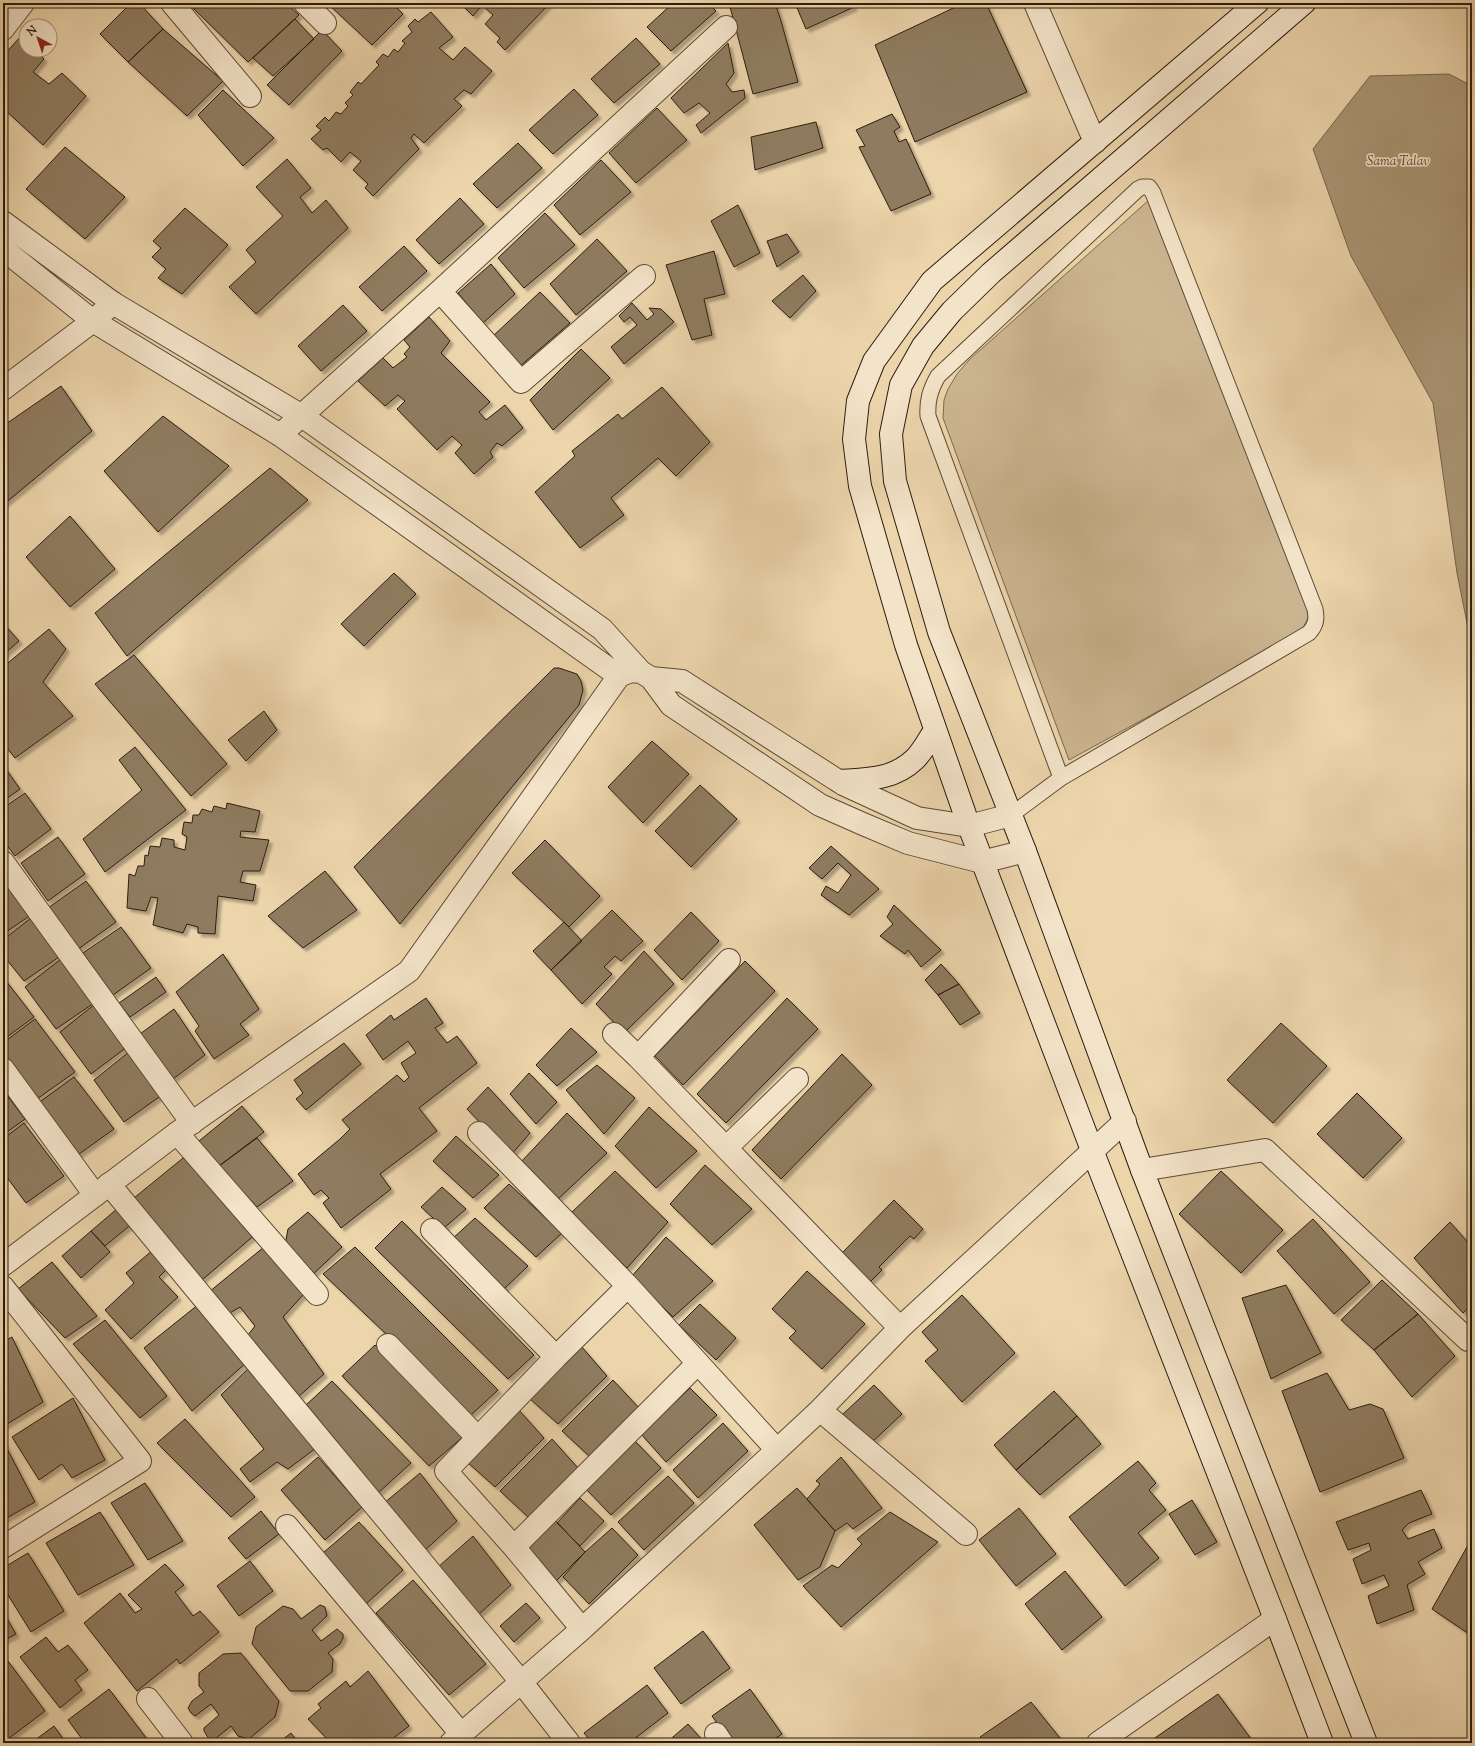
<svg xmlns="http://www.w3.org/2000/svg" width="1475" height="1746" font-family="'Sorts Mill Goudy',serif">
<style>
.green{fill:#cbb590;stroke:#7b694f}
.water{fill:#aa9676;stroke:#77664c}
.building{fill:#8f7c60;stroke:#2b1d0e;filter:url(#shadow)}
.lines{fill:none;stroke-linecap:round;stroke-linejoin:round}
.service-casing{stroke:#5b4b35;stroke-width:17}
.minor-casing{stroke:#5b4b35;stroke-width:24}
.tertiary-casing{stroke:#5b4b35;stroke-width:24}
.secondary-casing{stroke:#2b1d0e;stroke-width:24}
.service{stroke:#f3e3c8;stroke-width:15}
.minor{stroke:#f3e3c8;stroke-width:22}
.tertiary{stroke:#f3e3c8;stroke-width:22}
.secondary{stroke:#f3e3c8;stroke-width:22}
.labels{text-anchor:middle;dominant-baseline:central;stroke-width:3.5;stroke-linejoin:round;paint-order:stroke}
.water-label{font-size:13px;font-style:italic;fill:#574732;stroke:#f3e3c8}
</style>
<defs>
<filter id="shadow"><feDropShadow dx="3.5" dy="3.5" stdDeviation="1" flood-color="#0004"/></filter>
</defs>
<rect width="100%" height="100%" fill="#ecd4ab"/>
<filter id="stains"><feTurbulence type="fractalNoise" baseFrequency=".005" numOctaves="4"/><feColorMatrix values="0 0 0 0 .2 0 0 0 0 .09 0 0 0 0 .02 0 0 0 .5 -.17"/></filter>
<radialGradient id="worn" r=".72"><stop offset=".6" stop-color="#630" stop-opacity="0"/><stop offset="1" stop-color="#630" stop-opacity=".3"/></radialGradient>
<path class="green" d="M 1149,200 L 1309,614 C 1305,627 1301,632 1290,639 L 1069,760 L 943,418 L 944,400 L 948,389 L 957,374 L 969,360 Z"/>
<path class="water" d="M 1449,74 L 1472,86 L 1472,648 L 1457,573 L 1433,403 L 1351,256 L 1313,149 L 1370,76 Z"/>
<path class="building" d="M 131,3 L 139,3 L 163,29 L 128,62 L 100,34 Z
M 188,3 L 286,3 L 299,15 L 248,62 Z
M 327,3 L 392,3 L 403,14 L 372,45 Z
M 460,3 L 550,3 L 505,50 L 497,42 L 500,38 L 485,24 L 493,15 L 482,5 L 473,16 Z
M 673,3 L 708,3 L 716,11 L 671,51 L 647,27 Z
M 729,3 L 775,3 L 781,21 L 798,82 L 753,94 Z
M 795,3 L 852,3 L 854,7 L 806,29 Z
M 964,3 L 986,3 L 1027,92 L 915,142 L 875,45 Z
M 431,12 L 453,37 L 439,48 L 453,60 L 465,47 L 492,71 L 471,94 L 464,90 L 454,99 L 462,106 L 424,143 L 414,134 L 411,138 L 419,149 L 373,196 L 365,188 L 368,184 L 353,170 L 361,161 L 350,152 L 341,162 L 327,148 L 323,150 L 311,139 L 321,130 L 316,126 L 325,117 L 329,121 L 336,112 L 341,114 L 348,106 L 345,103 L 353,95 L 350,92 L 358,82 L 361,84 L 379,65 L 376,62 L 383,54 L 388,57 L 394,49 L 398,52 L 405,43 L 402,41 L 412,32 L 408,26 L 415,19 L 418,22 Z
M 295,19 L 314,39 L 273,76 L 253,58 Z
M 163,29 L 223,81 L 187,116 L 128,62 Z
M 322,30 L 342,51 L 289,105 L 267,85 Z
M 20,37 L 26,43 L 26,50 L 34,50 L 44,59 L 33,72 L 49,84 L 62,73 L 86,96 L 43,145 L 3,108 L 3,56 Z
M 636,38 L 660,64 L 614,103 L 591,79 Z
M 728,43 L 734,73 L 726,84 L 732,92 L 744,90 L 745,98 L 701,133 L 696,125 L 710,113 L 699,103 L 684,113 L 671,98 Z
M 574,89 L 598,115 L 553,154 L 529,130 Z
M 223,90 L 274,138 L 243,166 L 198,115 Z
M 657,108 L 687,140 L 636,183 L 609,153 Z
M 892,114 L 900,127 L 894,131 L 899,142 L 906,139 L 931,194 L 891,211 L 859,147 L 865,146 L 856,130 Z
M 816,122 L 823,148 L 755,170 L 751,137 Z
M 518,143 L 542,168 L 497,208 L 473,184 Z
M 65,147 L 125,197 L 85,239 L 26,189 Z
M 287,159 L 311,188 L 300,197 L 312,213 L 326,200 L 348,228 L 256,314 L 229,287 L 256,262 L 246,250 L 283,216 L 256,187 Z
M 601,160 L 631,192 L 580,235 L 554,205 Z
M 460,198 L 484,224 L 439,264 L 416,240 Z
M 738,205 L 760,253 L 734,267 L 711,221 Z
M 185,208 L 228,245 L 182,294 L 158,278 L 166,269 L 152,257 L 161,248 L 153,241 Z
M 545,213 L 575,245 L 524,288 L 498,258 Z
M 787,234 L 799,252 L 777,267 L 767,241 Z
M 597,239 L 627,271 L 576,315 L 550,284 Z
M 404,246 L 427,271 L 382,311 L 359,287 Z
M 714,251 L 725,294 L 704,299 L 712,335 L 692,340 L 666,265 Z
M 491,264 L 515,294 L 483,323 L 458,293 Z
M 803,275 L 816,291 L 790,318 L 772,301 Z
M 540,292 L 570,323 L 519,367 L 493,336 Z
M 632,303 L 647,320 L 654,314 L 649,308 L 661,309 L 674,322 L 624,364 L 611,347 L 637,325 L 630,317 L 624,322 L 619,316 Z
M 343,305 L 367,331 L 321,371 L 298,346 Z
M 429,317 L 450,341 L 441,353 L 490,402 L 479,412 L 486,420 L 505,405 L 523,428 L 502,446 L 497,443 L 490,452 L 493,457 L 474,474 L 455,453 L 462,445 L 452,436 L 437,450 L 397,409 L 405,401 L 398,395 L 385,406 L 358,381 L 383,358 L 393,368 L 407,357 L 404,354 L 410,347 L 404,340 Z
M 581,349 L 610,378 L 553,430 L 530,400 Z
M 61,386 L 92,431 L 3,505 L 3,426 Z
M 662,387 L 710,442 L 676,476 L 658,458 L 611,498 L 624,515 L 580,548 L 535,492 L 575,456 L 572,451 L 618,414 L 622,419 Z
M 163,416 L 229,466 L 158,532 L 104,471 Z
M 270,468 L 308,500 L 127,656 L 95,613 Z
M 70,516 L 115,569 L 70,607 L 26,557 Z
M 394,573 L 416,594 L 364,646 L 341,624 Z
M 3,623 L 19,641 L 3,655 Z
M 49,629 L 66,649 L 43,682 L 73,716 L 15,758 L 3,743 L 3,667 Z
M 134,655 L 227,764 L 191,796 L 95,684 Z
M 554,668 L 559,668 L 577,674 L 581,681 L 583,690 L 579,705 L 400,924 L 354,867 Z
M 264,711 L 277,730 L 246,761 L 228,740 Z
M 652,741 L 689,774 L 643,823 L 608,787 Z
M 135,747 L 186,810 L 105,872 L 83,839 L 142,790 L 119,760 Z
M 3,765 L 20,789 L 3,801 Z
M 700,785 L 737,819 L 691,867 L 655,831 Z
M 25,793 L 51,829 L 15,856 L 3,840 L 3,808 Z
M 227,803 L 260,811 L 255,832 L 241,831 L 240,837 L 269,840 L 260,871 L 243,871 L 240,882 L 256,885 L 253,901 L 218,896 L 215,934 L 198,933 L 198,927 L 187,924 L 183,933 L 153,925 L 158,898 L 151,897 L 146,911 L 127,908 L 129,874 L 135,876 L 138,866 L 144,866 L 145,855 L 148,856 L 150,846 L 160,847 L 162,838 L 174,840 L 174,847 L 185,850 L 187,837 L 182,834 L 184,822 L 192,823 L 193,815 L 199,815 L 202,809 L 212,812 L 214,806 L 226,809 Z
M 58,837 L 85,874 L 48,901 L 21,863 Z
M 545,840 L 600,896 L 569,927 L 512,873 Z
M 831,846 L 879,889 L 849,915 L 821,895 L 826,886 L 838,893 L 851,875 L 838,863 L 822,879 L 809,868 Z
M 325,871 L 357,910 L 303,948 L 268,916 Z
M 3,878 L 31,915 L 3,934 Z
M 86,881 L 116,922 L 77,950 L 48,908 Z
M 894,905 L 941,950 L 921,967 L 908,950 L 905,954 L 880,936 L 893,924 L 887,917 Z
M 612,910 L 643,941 L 621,961 L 615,956 L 604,967 L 612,974 L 582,1004 L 551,970 Z
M 691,912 L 719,941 L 682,980 L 654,950 Z
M 31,918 L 59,957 L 24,981 L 3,955 L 3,940 Z
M 564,922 L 582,941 L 551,970 L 533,951 Z
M 121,927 L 151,968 L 113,995 L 83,953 Z
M 644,951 L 674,984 L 624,1033 L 596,1004 Z
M 223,954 L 259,1009 L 240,1024 L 249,1035 L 214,1059 L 195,1031 L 199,1026 L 176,992 Z
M 61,959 L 94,1003 L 56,1029 L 25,987 Z
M 745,961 L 775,991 L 683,1085 L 655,1056 Z
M 941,964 L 959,984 L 938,995 L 925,980 Z
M 3,977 L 34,1017 L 3,1040 Z
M 156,977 L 166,992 L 130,1017 L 119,1003 Z
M 959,984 L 980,1013 L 960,1025 L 938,995 Z
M 426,998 L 443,1023 L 435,1028 L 447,1043 L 457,1036 L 477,1063 L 419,1108 L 437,1131 L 380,1174 L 391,1189 L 341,1228 L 323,1203 L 329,1198 L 321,1190 L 314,1195 L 298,1174 L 340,1139 L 350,1129 L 342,1120 L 397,1075 L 404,1082 L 409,1077 L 401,1063 L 416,1053 L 408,1041 L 383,1060 L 366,1035 L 391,1015 L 394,1020 Z
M 787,998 L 818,1029 L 726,1123 L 697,1094 Z
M 95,1004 L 127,1047 L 91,1074 L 60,1032 Z
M 174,1009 L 205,1055 L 173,1079 L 140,1034 Z
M 35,1019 L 75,1072 L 37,1099 L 3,1053 L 3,1043 Z
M 1281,1023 L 1327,1066 L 1273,1123 L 1227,1080 Z
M 571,1028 L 597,1052 L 557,1086 L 536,1065 Z
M 344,1043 L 361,1064 L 306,1110 L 296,1099 L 303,1093 L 294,1080 Z
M 129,1052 L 162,1095 L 124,1122 L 94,1080 Z
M 842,1054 L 872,1085 L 781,1179 L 752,1150 Z
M 597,1065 L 635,1098 L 604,1134 L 566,1090 Z
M 529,1073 L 557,1102 L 536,1124 L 510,1094 Z
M 74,1077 L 114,1129 L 75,1157 L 37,1104 Z
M 488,1087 L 530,1133 L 511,1155 L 467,1109 Z
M 3,1090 L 25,1119 L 3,1135 Z
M 1357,1093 L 1402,1138 L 1363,1178 L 1317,1134 Z
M 242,1106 L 264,1132 L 215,1169 L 194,1145 Z
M 649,1107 L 697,1151 L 656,1188 L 615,1146 Z
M 567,1113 L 607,1153 L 556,1201 L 521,1162 Z
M 24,1123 L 64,1176 L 26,1203 L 3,1172 L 3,1139 Z
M 456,1136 L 499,1175 L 473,1198 L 433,1161 Z
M 257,1138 L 293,1181 L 257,1207 L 246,1195 L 241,1199 L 215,1169 Z
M 183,1158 L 257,1233 L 202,1280 L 134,1198 Z
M 705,1165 L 752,1209 L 712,1245 L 670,1204 Z
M 615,1171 L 668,1222 L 627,1268 L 571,1213 Z
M 1221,1171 L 1283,1230 L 1241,1273 L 1179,1214 Z
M 509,1184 L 562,1233 L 536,1257 L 484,1208 Z
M 442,1187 L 466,1209 L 444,1228 L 421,1207 Z
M 894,1200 L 923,1229 L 914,1239 L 910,1236 L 879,1267 L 882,1270 L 870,1282 L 842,1253 Z
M 118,1208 L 133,1223 L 105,1246 L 91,1231 Z
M 308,1212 L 342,1247 L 310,1277 L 285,1245 L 288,1229 Z
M 475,1218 L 528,1266 L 502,1291 L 450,1241 Z
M 1313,1219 L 1370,1282 L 1334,1314 L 1277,1251 Z
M 402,1221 L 534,1355 L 508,1379 L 375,1248 Z
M 1450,1222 L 1472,1247 L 1472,1304 L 1463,1313 L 1414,1258 Z
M 91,1231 L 110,1252 L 81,1278 L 62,1256 Z
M 666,1237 L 713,1281 L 673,1317 L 632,1276 Z
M 264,1247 L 303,1295 L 283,1317 L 324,1374 L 298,1397 L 248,1335 L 255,1326 L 240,1307 L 228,1314 L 209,1292 Z
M 355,1247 L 498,1390 L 471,1415 L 323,1274 Z
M 154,1249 L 169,1267 L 159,1277 L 178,1297 L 131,1339 L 105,1310 L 134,1283 L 126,1273 Z
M 52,1262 L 97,1316 L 65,1338 L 18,1289 Z
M 807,1271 L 865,1324 L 822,1369 L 789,1338 L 796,1331 L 772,1309 Z
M 1382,1280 L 1418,1314 L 1374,1350 L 1341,1320 Z
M 1286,1285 L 1321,1353 L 1271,1379 L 1242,1298 Z
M 962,1295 L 1015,1353 L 962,1402 L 925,1361 L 938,1350 L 922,1332 Z
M 199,1304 L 247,1362 L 192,1411 L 144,1348 Z
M 700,1304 L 736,1338 L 716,1360 L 679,1325 Z
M 1418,1314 L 1455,1356 L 1412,1397 L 1374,1350 Z
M 105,1320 L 167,1396 L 140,1418 L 73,1344 Z
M 12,1337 L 43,1402 L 4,1426 L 3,1342 Z
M 375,1345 L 464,1436 L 429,1466 L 342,1376 Z
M 581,1346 L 607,1376 L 558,1424 L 529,1398 Z
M 253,1364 L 316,1448 L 288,1469 L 277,1462 L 250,1482 L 240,1469 L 264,1449 L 221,1395 Z
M 1327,1373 L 1349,1410 L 1370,1404 L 1383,1409 L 1404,1458 L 1320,1492 L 1282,1391 Z
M 613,1380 L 640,1409 L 590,1457 L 562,1431 Z
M 332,1381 L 411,1463 L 377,1494 L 306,1405 Z
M 874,1385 L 902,1414 L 869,1445 L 842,1415 Z
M 690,1388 L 717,1415 L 666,1462 L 641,1434 Z
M 1054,1391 L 1077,1416 L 1016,1470 L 994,1445 Z
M 73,1398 L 105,1460 L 72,1478 L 62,1464 L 39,1480 L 12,1437 Z
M 518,1409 L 544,1438 L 495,1487 L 466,1461 Z
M 1077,1416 L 1101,1444 L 1040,1495 L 1016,1470 Z
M 185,1419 L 255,1497 L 231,1517 L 157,1443 Z
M 723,1423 L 748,1451 L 698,1498 L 673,1470 Z
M 552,1439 L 578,1468 L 528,1517 L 500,1491 Z
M 3,1441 L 35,1502 L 3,1520 Z
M 635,1441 L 661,1468 L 611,1515 L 585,1488 Z
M 318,1457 L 362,1507 L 325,1540 L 281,1490 Z
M 841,1457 L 882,1508 L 853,1529 L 847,1523 L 835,1531 L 807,1499 L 820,1484 L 816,1481 Z
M 1138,1461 L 1156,1483 L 1149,1490 L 1166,1510 L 1138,1533 L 1159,1558 L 1125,1586 L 1069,1517 Z
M 420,1473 L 457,1521 L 423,1552 L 383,1504 Z
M 668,1476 L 694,1503 L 644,1550 L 618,1522 Z
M 145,1483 L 183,1541 L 148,1560 L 111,1503 Z
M 797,1488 L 835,1531 L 820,1567 L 798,1580 L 754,1525 Z
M 1421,1490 L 1432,1514 L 1409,1523 L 1402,1530 L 1408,1539 L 1434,1529 L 1442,1548 L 1418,1562 L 1425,1574 L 1407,1585 L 1414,1610 L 1377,1624 L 1368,1596 L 1389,1586 L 1384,1575 L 1362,1584 L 1353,1559 L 1371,1550 L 1369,1543 L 1348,1550 L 1336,1522 Z
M 580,1498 L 604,1521 L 580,1546 L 557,1523 Z
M 1192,1500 L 1217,1542 L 1195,1555 L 1169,1514 Z
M 1019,1508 L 1056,1554 L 1016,1586 L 979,1540 Z
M 261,1511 L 279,1534 L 246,1559 L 228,1538 Z
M 100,1512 L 134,1565 L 78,1595 L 46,1543 Z
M 890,1512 L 938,1542 L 841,1627 L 803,1586 L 832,1565 L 838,1568 L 862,1544 L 857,1539 Z
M 554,1519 L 585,1552 L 556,1581 L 524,1547 Z
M 359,1522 L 403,1570 L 366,1604 L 323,1553 Z
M 612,1528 L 638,1555 L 589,1604 L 563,1577 L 585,1552 Z
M 473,1536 L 511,1585 L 477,1616 L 437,1568 Z
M 1472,1538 L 1472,1636 L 1432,1609 Z
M 28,1553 L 64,1611 L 31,1632 L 3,1587 L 3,1568 Z
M 250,1561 L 273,1591 L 239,1616 L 217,1586 Z
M 165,1564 L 184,1585 L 175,1592 L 193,1616 L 200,1611 L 219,1632 L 180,1664 L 177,1659 L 137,1691 L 84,1623 L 120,1593 L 135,1613 L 142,1609 L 128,1595 Z
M 1065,1571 L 1102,1617 L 1062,1650 L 1025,1604 Z
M 413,1580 L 486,1664 L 449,1695 L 376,1613 Z
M 526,1603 L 540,1618 L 514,1642 L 500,1626 Z
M 320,1605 L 325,1607 L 327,1616 L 312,1630 L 321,1641 L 337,1629 L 343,1634 L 343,1638 L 340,1644 L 328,1653 L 333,1659 L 332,1672 L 308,1691 L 290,1691 L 252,1644 L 256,1627 L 283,1606 L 293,1609 L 301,1619 Z
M 3,1612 L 16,1634 L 3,1641 Z
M 703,1631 L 730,1668 L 681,1704 L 654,1668 Z
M 46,1637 L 58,1652 L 68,1645 L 88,1670 L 75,1680 L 82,1690 L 60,1708 L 20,1657 Z
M 241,1653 L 279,1701 L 275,1717 L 249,1739 L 238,1736 L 231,1726 L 215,1739 L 209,1739 L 204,1731 L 204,1728 L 219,1715 L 211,1704 L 195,1716 L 191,1713 L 188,1708 L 192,1701 L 204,1692 L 199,1686 L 199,1673 L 223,1654 Z
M 8,1661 L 45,1711 L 4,1742 L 3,1665 Z
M 368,1671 L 409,1726 L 387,1743 L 331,1743 L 308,1719 L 321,1708 L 318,1704 L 346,1681 L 350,1687 Z
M 647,1685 L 668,1713 L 629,1743 L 592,1743 L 584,1733 Z
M 109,1689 L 147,1739 L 142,1743 L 85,1743 L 68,1720 Z
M 750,1689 L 782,1734 L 769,1743 L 731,1743 L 712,1716 Z
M 1218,1694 L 1254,1743 L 1154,1743 L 1152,1740 Z
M 1031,1702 L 1064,1743 L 984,1743 L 980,1737 Z
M 688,1724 L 705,1743 L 666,1743 Z
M 54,1726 L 66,1743 L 31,1743 Z
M 291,1733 L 299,1743 L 267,1743 L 274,1738 L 278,1743 Z"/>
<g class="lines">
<g class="service-casing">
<path id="service" d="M 1011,815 L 1061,778 L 1309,633 C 1316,625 1317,619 1315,609 L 1153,193 L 1149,187 L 1142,187 L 1138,189 L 938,376 C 930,390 927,401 928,416 L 1061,778"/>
</g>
<g class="minor-casing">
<path id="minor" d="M 172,3 L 250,96
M 305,3 L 325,23
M 1035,3 L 1095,142
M 3,29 L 23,3
M 440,291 L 521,382 L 644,276
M 3,389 L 93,321 L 113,303
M 280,435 L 440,291 L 726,27
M 3,862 L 192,1123
M 614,1034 L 638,1057 L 900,1328
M 638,1057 L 729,960
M 3,1069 L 95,1195
M 177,1133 L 317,1294
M 479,1133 L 628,1286 L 777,1450
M 726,1148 L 797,1079
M 1142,1170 L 1265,1150 L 1468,1340
M 109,1184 L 522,1683 L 569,1743
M 432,1230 L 556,1357
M 3,1287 L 140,1461 L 3,1547
M 388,1345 L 477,1437
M 820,1410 L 966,1534
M 287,1526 L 462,1735
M 514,1547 L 698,1363
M 582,1629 L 514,1547 L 446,1471 L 556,1357 L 628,1286
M 148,1699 L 182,1743
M 716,1734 L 722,1743
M 451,1743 L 582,1629 L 777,1450 L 820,1410 L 900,1328 L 1125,1121
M 1098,1743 L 1275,1619"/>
</g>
<g class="tertiary-casing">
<path id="tertiary" d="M 3,222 L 113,303 L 302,416 L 602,629 L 641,672
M 3,249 L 93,321 L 280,435 L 619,676
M 651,678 L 682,681 L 843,784 L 917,818 L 969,826 L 1011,815
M 3,1265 L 177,1133 L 409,971 L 619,676 L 631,671 L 641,672 L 651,678 L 671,705 L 820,805 L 863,824 L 908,843 L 982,862 L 1025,851"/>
</g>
<g class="secondary-casing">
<path id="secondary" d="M 1257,3 L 932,281 L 874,361 L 858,401 L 854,439 L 860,486 L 906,645 L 969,826 L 1092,1150 L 1275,1619 L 1322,1743
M 1304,3 L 991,273 L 952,311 L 923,346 L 901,385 L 891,434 L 895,481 L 939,632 L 1025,851 L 1142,1170 L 1366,1743
M 839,781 C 868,779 893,780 915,759 C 923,751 929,739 935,730"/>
</g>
<use href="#service" class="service"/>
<use href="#minor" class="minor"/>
<use href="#tertiary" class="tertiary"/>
<use href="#secondary" class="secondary"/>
</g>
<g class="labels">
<g class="water-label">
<text x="1398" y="162">Sama Talav</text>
</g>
</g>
<rect width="1475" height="1746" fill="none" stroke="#ecd4ab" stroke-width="16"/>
<rect x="4" y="4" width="1467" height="1738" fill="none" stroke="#2b1d0e" stroke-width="2"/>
<rect x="8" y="8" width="1459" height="1730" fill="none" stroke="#2b1d0e"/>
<g transform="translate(38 38) rotate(320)"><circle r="19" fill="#f3e3c8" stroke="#a3947e"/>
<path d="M0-3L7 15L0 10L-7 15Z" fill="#8f2418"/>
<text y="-6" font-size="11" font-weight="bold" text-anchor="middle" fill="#2b1d0e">N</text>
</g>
<rect width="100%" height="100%" filter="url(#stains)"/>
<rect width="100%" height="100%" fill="url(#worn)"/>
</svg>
